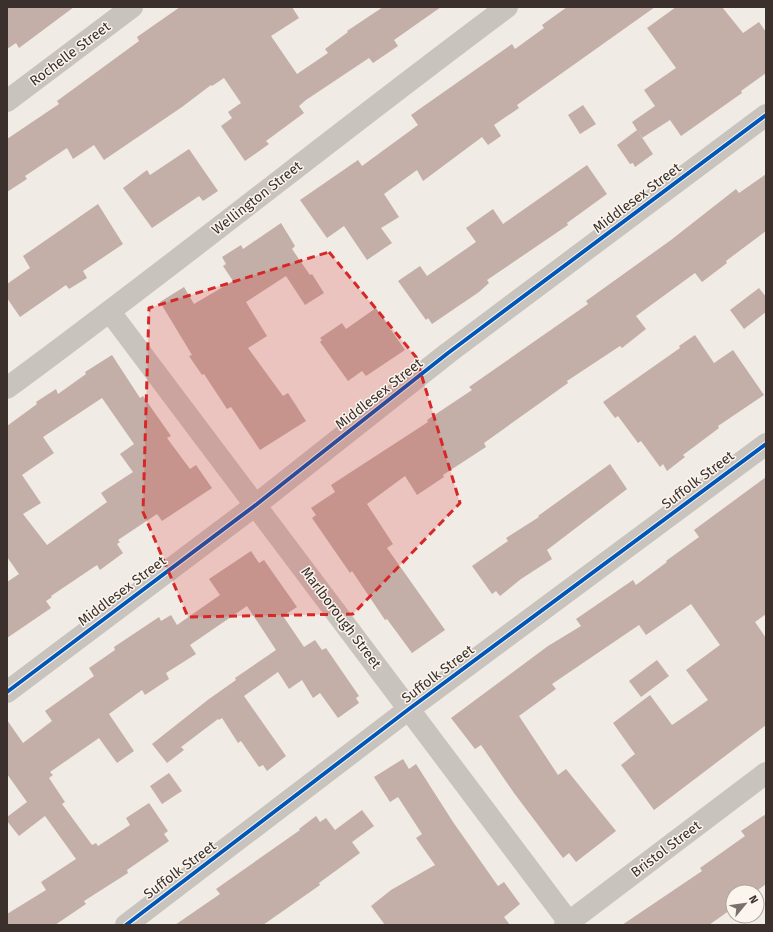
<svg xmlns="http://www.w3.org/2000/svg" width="773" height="932" font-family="'Fira Sans',sans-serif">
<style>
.building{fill:#c3afa7;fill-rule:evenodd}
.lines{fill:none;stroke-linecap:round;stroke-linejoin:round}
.minor{stroke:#c9c3be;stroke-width:22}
.cycleway-casing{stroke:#fbf5ee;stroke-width:6}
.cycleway{stroke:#0057b8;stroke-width:4}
.marked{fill:#d62828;fill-opacity:0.2;stroke:#d62828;stroke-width:3;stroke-dasharray:8 5;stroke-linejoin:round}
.labels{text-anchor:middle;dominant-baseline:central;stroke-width:3;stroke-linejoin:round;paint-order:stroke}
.street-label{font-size:14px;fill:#3b302b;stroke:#fbf5ee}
</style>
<rect width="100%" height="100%" fill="#f0ebe5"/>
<path class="building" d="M 7,7 L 74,7 L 19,48 L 16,43 L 7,49 Z
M 180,7 L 292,7 L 299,18 L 271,36 L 297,74 L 328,53 L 325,49 L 348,32 L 347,31 L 383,7 L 441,7 L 394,40 L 398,46 L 373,63 L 369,58 L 306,100 L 299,106 L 304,113 L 266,141 L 269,144 L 245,161 L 221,126 L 232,118 L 228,112 L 241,103 L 224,78 L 212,86 L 211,85 L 182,107 L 104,160 L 94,145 L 73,159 L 67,148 L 25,176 L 27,179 L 7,192 L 7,139 L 59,104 L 57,101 L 139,41 L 137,37 Z
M 567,7 L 655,7 L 517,105 L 519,108 L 494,125 L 501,136 L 488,145 L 482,137 L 423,181 L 417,170 L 384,194 L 399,217 L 381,228 L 392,243 L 367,260 L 344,226 L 327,238 L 300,200 L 358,160 L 362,166 L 418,125 L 411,115 L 512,44 L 515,49 L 544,28 L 542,25 Z
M 676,7 L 722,7 L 743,33 L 759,22 L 766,32 L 766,73 L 741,91 L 742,93 L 681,136 L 670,120 L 642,138 L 632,122 L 655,106 L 644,90 L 676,68 L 647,28 Z
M 583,105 L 596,124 L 580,134 L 568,115 Z
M 637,130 L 653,154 L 635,167 L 633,163 L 630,164 L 617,145 Z
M 189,149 L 218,191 L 203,201 L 199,196 L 152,228 L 123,188 L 147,170 L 150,175 Z
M 587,165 L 607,194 L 567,223 L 568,225 L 487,280 L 489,283 L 479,292 L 432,324 L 428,318 L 426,320 L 398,281 L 420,266 L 427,276 L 476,242 L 466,228 L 493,209 L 503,224 Z
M 766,174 L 766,231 L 726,261 L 727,263 L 702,282 L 695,273 L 636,316 L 646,329 L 622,348 L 620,346 L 567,381 L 568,383 L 484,443 L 486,447 L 443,475 L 444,477 L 417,495 L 405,476 L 367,504 L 393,544 L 387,548 L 445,630 L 412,653 L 387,619 L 385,620 L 352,571 L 350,573 L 312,518 L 316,515 L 311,508 L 335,492 L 331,485 L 428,422 L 427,420 L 472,390 L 469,387 L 588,304 L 586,301 L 671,240 L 736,189 L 739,193 Z
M 98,204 L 123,244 L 83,271 L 87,278 L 69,289 L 66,285 L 20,317 L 7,298 L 7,284 L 30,268 L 23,256 Z
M 281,223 L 295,246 L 292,249 L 310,275 L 312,274 L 324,293 L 305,305 L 286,276 L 246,302 L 267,336 L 248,348 L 283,396 L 288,393 L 306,421 L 260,450 L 231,407 L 227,409 L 204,374 L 202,375 L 189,356 L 192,355 L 160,302 L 184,287 L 194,304 L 233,281 L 223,266 L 226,264 L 222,257 L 241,245 L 243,249 Z
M 759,288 L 766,297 L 766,312 L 744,329 L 730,310 Z
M 376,308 L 405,350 L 366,376 L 362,371 L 348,381 L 320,342 L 322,340 L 320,338 L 342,323 L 346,329 Z
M 695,335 L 714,363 L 733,350 L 764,395 L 718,426 L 719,428 L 683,455 L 685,457 L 667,471 L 663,464 L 660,467 L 641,441 L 638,443 L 618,416 L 615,418 L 603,402 L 680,348 L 679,346 Z
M 112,355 L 140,398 L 143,396 L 171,436 L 167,438 L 190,469 L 196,465 L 212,488 L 162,521 L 157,514 L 118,540 L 120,542 L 117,544 L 123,553 L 100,570 L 97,565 L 51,596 L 52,597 L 46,601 L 51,608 L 7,638 L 7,582 L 19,574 L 7,557 L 7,426 L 37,404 L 36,402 L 56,389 L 58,394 L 86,374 L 85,372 ZM 102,398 L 134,444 L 120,454 L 133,472 L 101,493 L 107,502 L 47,545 L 23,514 L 41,503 L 22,475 L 54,453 L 43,437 Z
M 610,464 L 627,489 L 547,550 L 552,559 L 521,579 L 500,596 L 496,591 L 492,594 L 472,566 L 508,541 L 506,538 L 539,517 L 538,516 Z
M 766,477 L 766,614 L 755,622 L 766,638 L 766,725 L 654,810 L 621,765 L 635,754 L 613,723 L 650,695 L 672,725 L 694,710 L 708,700 L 686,670 L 720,645 L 691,604 L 646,635 L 639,625 L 552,684 L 556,689 L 519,716 L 558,775 L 566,769 L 616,831 L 576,862 L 569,853 L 563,858 L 514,793 L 481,745 L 475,749 L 451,718 L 548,646 L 581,626 L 576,619 L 633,580 L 636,585 L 667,562 L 666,561 L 699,537 L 694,530 Z
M 251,551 L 259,563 L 264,560 L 297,607 L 283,616 L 304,647 L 315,640 L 322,650 L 326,648 L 359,696 L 356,698 L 359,703 L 338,718 L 320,693 L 313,698 L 302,680 L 289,689 L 278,672 L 244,696 L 286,756 L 267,771 L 263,765 L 259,767 L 241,741 L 238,743 L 222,718 L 219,720 L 218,719 L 181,747 L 184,750 L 167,763 L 152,744 L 209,699 L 236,680 L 235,678 L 276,650 L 247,606 L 190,645 L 196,654 L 166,673 L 169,679 L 145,695 L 142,690 L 109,714 L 134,751 L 117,763 L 99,738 L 50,772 L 53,775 L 49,778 L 65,802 L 62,804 L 92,845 L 96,843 L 98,846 L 130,825 L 126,818 L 149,803 L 168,831 L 164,834 L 169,841 L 127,870 L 128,873 L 84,901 L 86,904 L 55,925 L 7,925 L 7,914 L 46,890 L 41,882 L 76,859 L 45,816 L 19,836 L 7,821 L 7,817 L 27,802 L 7,774 L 7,720 L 23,743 L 52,721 L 45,711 L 94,676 L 89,668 L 115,650 L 114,647 L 159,617 L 161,621 L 171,615 L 177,625 L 220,595 L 209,579 Z
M 657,660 L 669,676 L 641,697 L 629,681 Z
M 403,759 L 409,769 L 416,764 L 453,822 L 498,886 L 504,882 L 520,904 L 504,917 L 510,925 L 385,925 L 371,906 L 391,890 L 435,865 L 416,838 L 422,834 L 398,797 L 390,802 L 374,777 Z
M 169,773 L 182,791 L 162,804 L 150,786 Z
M 362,810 L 374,826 L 352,842 L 360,853 L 319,883 L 320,885 L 263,925 L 175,925 L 220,894 L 216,889 L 300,830 L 299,829 L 316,816 L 320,822 L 326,818 L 335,830 Z
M 766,814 L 766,884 L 755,892 L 733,892 L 733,908 L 709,925 L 622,925 L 702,871 L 700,868 L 745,836 L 741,831 Z"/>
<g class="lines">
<path class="minor" d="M 7,101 L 132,7
M 110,312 L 571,925
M 7,388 C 176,264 339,132 507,7
M 7,692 L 257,504 L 448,353 L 766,115
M 126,925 L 409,709 L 766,444
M 565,925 L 766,773"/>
<g class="cycleway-casing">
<path id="cycleway" d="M 7,692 L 257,504 L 448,353 L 766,115
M 126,925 L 409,709 L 766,444"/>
</g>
<use href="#cycleway" class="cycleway"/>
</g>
<path class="marked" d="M 329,252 L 416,357 L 460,503 L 353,614 L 188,617 L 143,512 L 149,308 Z"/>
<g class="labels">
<g class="street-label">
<text transform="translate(70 54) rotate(-37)">Rochelle Street</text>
<text transform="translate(257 198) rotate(-38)">Wellington Street</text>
<text transform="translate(637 198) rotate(-37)">Middlesex Street</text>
<text transform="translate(379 394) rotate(-38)">Middlesex Street</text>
<text transform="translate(698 480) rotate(-37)">Suffolk Street</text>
<text transform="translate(122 591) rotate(-37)">Middlesex Street</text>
<text transform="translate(341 618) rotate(53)">Marlborough Street</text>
<text transform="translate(438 674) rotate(-37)">Suffolk Street</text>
<text transform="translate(666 849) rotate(-37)">Bristol Street</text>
<text transform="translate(180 870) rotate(-37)">Suffolk Street</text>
</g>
</g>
<rect width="773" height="932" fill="none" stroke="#3b302b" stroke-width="16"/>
<g transform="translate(745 904) rotate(61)"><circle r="19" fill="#fbf5ee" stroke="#aea6a0"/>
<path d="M0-3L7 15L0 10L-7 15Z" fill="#7a716c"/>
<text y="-6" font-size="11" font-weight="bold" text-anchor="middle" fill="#3b302b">N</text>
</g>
</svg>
